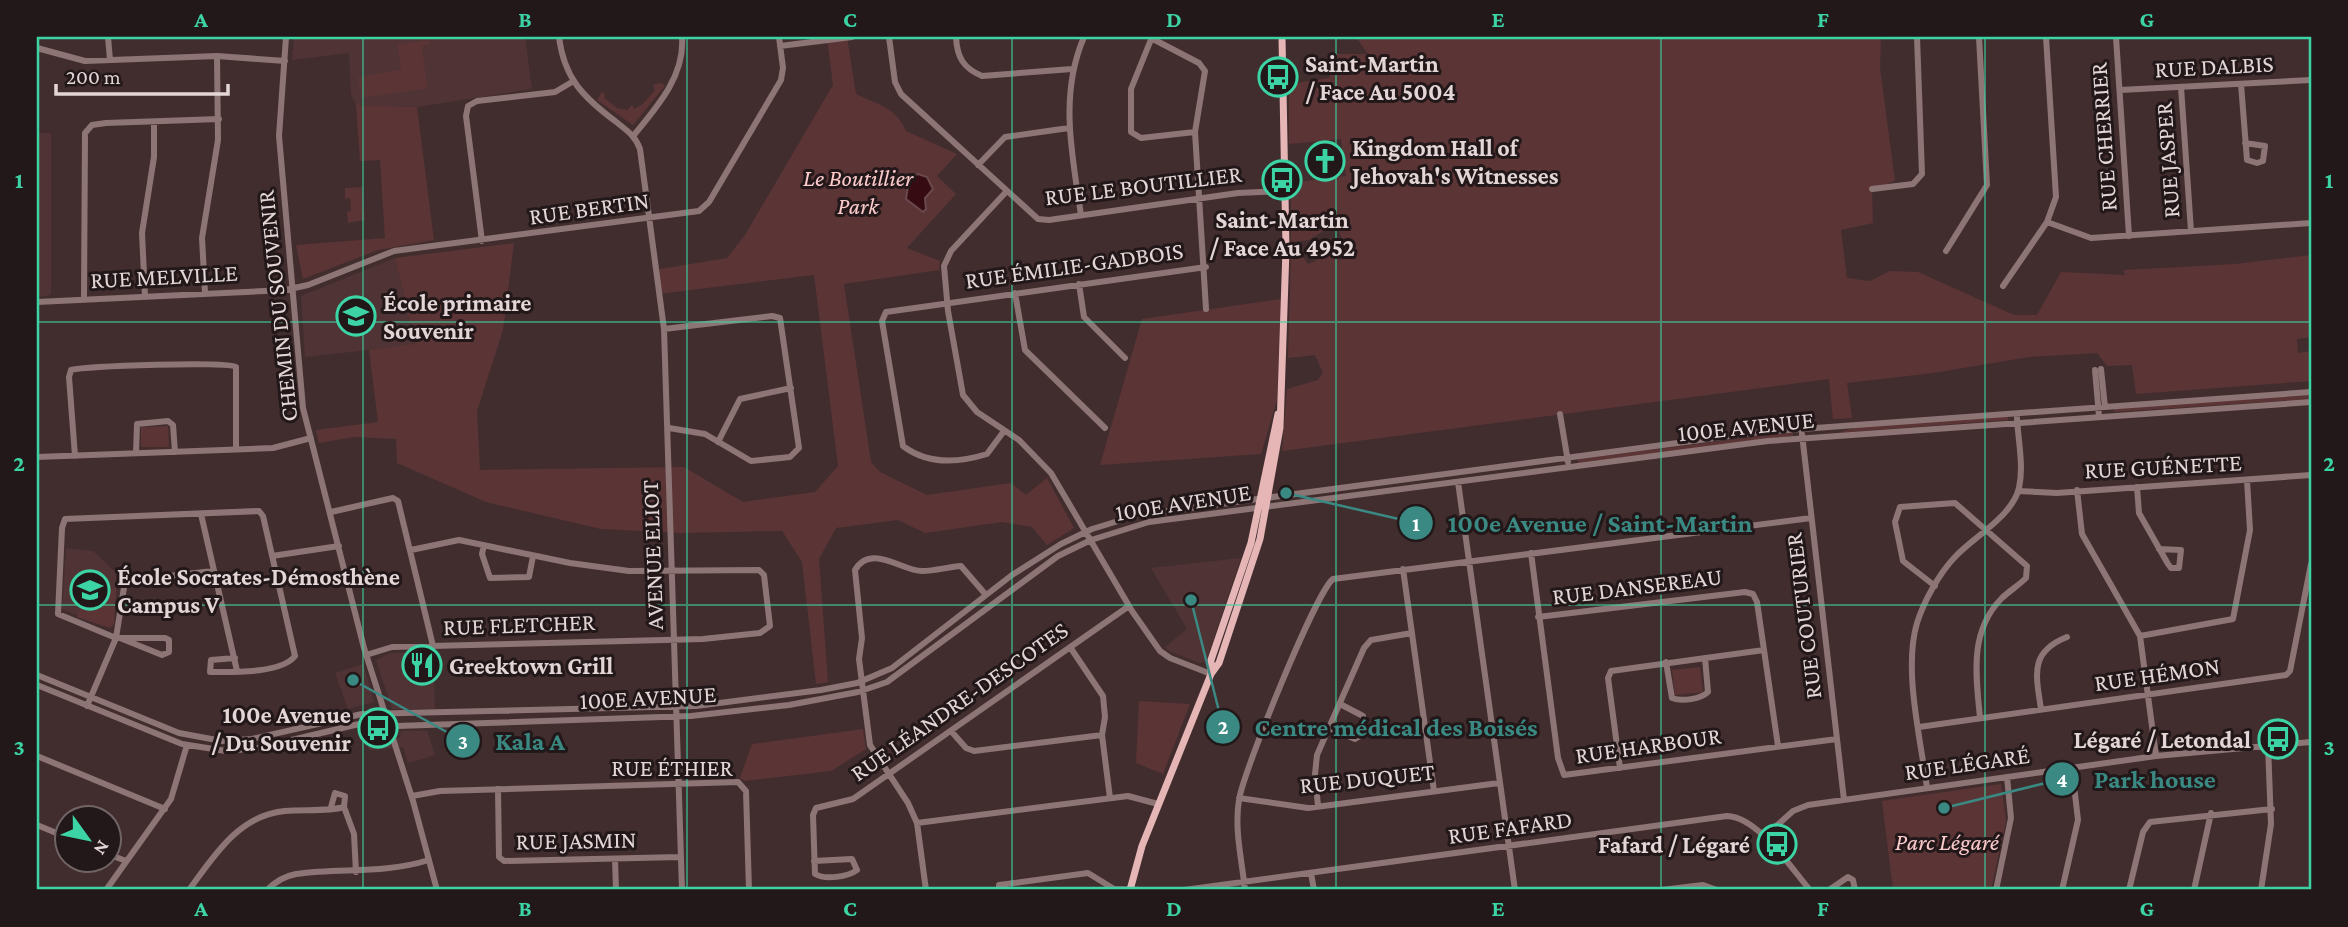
<svg xmlns="http://www.w3.org/2000/svg" width="2348" height="927" font-family="'Crimson Pro',serif">
<style>
.built{fill:#503435}
.green{fill:#5b3436}
.water{fill:#360c12;stroke:#6a494d;stroke-width:2}
.lines{fill:none;stroke-linecap:round;stroke-linejoin:round}
.minor{stroke:#8d7575;stroke-width:6}
.major{stroke:#e6b6b7;stroke-width:7}
.grid{fill:none;stroke:#3cd4a4;stroke-width:2;stroke-opacity:0.55}
.labels{text-anchor:middle;dominant-baseline:central;stroke-width:6;stroke-linejoin:round;paint-order:stroke}
.poi-label{font-size:24px;font-weight:bold;fill:#e4d6d6;stroke:#221819;text-anchor:start}
.street-label{font-size:24px;fill:#e4d6d6;stroke:#221819}
.park-label{font-size:24px;font-style:italic;fill:#fecbcc;stroke:#221819}
.leader{fill:none;stroke:#3a8983;stroke-width:2.5}
.callout-dot{fill:#3a8983;stroke:#221819;stroke-width:2.5}
.mark-label{font-size:21px;text-anchor:middle;font-weight:bold;fill:#fff}
.callout-label{font-size:26px;text-anchor:middle;font-weight:bold;fill:#3a8983;stroke:#221819;stroke-width:6;stroke-linejoin:round;paint-order:stroke}
.neatline{fill:none;stroke:#3cd4a4;stroke-width:2.5}
.grid-label{font-size:23px;text-anchor:middle;font-weight:bold;fill:#3cd4a4}
</style>
<rect width="100%" height="100%" fill="#422d2e"/>
<path class="built" d="M 294,37 L 525,37 L 532,89 L 417,107 L 356,105 L 351,94 L 349,53 L 292,60 Z
M 51,133 L 51,295 L 37,297 L 37,133 Z
M 395,258 L 415,345 L 305,357 L 301,296 Z
M 66,548 L 93,551 L 121,577 L 117,583 L 114,624 L 110,628 L 62,609 Z
M 1241,558 L 1206,661 L 1200,663 L 1169,651 L 1165,647 L 1187,629 L 1151,568 Z
M 433,652 L 435,709 L 392,709 L 376,660 L 390,653 Z
M 363,664 L 374,702 L 348,709 L 335,673 Z
M 384,729 L 385,736 L 400,738 L 401,731 L 427,731 L 435,755 L 408,763 L 403,747 L 369,750 L 363,730 Z"/>
<path class="green" d="M 827,37 L 847,37 L 856,94 C 878,105 896,107 906,131 L 957,154 L 937,176 L 956,194 L 907,248 L 940,261 L 939,270 L 844,284 L 871,462 L 880,472 L 927,495 L 1011,483 L 1026,495 L 1047,478 L 1074,528 L 1047,545 L 1032,527 L 1002,522 L 925,533 L 898,520 L 836,528 L 819,559 L 828,682 L 816,684 L 802,562 L 782,531 L 682,533 L 601,529 L 486,502 L 397,463 L 396,439 L 354,437 L 319,443 L 316,430 L 378,422 L 369,350 L 415,344 L 395,258 L 514,243 L 503,330 L 477,411 L 480,470 L 684,467 L 743,502 L 815,492 L 838,466 L 814,275 L 658,294 L 654,270 L 727,258 L 745,235 L 833,85 Z
M 1356,37 L 1881,37 L 1880,68 L 1895,181 L 1872,189 L 1873,223 L 1841,230 L 1847,278 L 1870,281 L 1890,271 L 1918,272 L 2014,315 L 2037,315 L 2061,272 L 2125,275 L 2123,270 L 2235,264 L 2311,255 L 2311,337 L 2297,339 L 2298,353 L 2311,351 L 2311,381 L 2136,394 L 2132,365 L 2107,366 L 2097,353 L 2029,357 L 1933,373 L 1847,383 L 1852,418 L 1833,419 L 1829,379 L 1282,451 L 1287,389 L 1318,380 L 1323,373 L 1315,355 L 1288,358 L 1291,253 L 1301,254 L 1308,264 L 1335,252 L 1340,260 L 1359,252 L 1343,242 L 1336,223 L 1309,240 L 1291,242 L 1291,183 L 1346,176 L 1341,139 L 1289,144 L 1289,84 L 1329,78 L 1334,54 L 1368,54 Z
M 429,40 L 430,44 L 422,46 L 427,88 L 362,98 L 358,77 L 401,70 L 398,44 Z
M 660,83 L 665,85 L 663,88 L 633,125 L 597,100 L 602,92 L 605,94 L 604,98 L 617,108 L 627,110 L 632,105 L 634,109 L 643,104 L 655,90 L 653,85 Z
M 356,105 L 417,107 L 434,240 L 378,250 L 303,279 L 296,245 L 385,238 L 380,160 L 360,161 Z
M 362,187 L 365,220 L 348,223 L 347,212 L 351,211 L 350,198 L 345,199 L 345,188 Z
M 1281,299 L 1277,400 L 1261,454 L 1100,465 L 1142,319 Z
M 2311,395 L 2311,399 L 2114,412 L 2114,408 Z
M 2008,416 L 2008,420 L 1837,433 L 1863,426 Z
M 168,426 L 169,447 L 141,447 L 141,427 Z
M 1793,432 L 1793,436 L 1578,463 L 1578,459 Z
M 88,588 L 116,588 L 114,624 L 110,628 L 77,617 L 81,607 L 86,607 Z
M 1700,667 L 1703,692 L 1675,695 L 1672,670 Z
M 1139,701 L 1190,704 L 1163,774 L 1136,763 Z
M 863,729 L 866,749 L 831,771 L 745,781 L 740,778 L 752,744 Z
M 2001,784 L 2006,821 L 1991,890 L 1893,890 L 1882,801 Z"/>
<path class="water" d="M 918,174 L 927,177 L 933,189 L 925,198 L 926,209 L 923,212 L 906,199 L 909,179 Z"/>
<g class="lines">
<path class="minor" d="M 108,37 L 110,60
M 286,37 L 279,136 L 303,408 L 364,648 L 413,801 L 437,890
M 559,37 C 564,78 583,97 615,121 C 626,130 635,135 640,149 L 664,329 L 682,890
M 889,37 L 895,82 L 901,94 L 1038,219 L 1049,220 L 1238,193 L 1286,191
M 956,37 C 957,57 963,68 982,76 L 1072,69
M 1152,37 L 1131,89 L 1131,132 L 1141,138 L 1195,132
M 2116,37 L 2129,236
M 1151,38 L 1199,63 L 1205,71 L 1195,132 L 1206,309
M 780,46 L 852,37
M 37,48 L 85,61 L 217,56 L 285,61
M 2241,84 L 2247,160 L 2257,163 L 2263,161 L 2265,146 L 2245,143
M 2181,87 L 2191,231
M 2120,90 L 2311,80
M 634,135 C 657,107 685,76 682,37
M 978,165 L 1005,137 L 1069,128
M 1872,189 L 1913,184 L 1922,174 L 1917,37
M 1006,192 L 951,251 L 944,266 L 948,311 L 963,395 L 977,412 L 1019,440 L 1051,473 L 1132,611 L 1160,651 L 1170,658 L 1211,674
M 1081,215 C 1072,154 1059,95 1084,37
M 2047,222 L 2091,238 L 2311,223
M 482,241 L 466,116 L 468,106 L 477,101 L 555,92 L 572,82
M 1946,251 L 1987,185 L 1979,37
M 1079,284 L 1084,317 L 1125,358
M 2003,286 L 2047,222 L 2056,197 L 2046,37
M 205,293 L 202,238 L 218,140 L 217,56
M 1015,293 L 1025,350 L 1105,428
M 145,296 L 142,233 L 154,157 L 154,123
M 84,299 L 85,133 L 92,125 L 106,123 L 219,119
M 37,302 L 285,290 L 308,285 L 394,251 L 699,211 L 709,202 L 781,80 L 783,68 L 779,37
M 664,329 L 772,316 L 780,318 L 799,448 L 790,457 L 751,461 L 705,434 L 669,428
M 2101,369 L 2105,407
M 2095,370 L 2099,416
M 1560,414 L 1568,462
M 1004,431 L 987,454 C 958,463 928,465 903,446 L 882,321 L 886,312 L 1206,267
M 1802,434 L 1844,800
M 718,442 L 740,399 L 791,388
M 136,453 L 137,424 L 168,421 L 173,425 L 175,452
M 75,456 L 69,377 L 71,370 C 87,366 229,361 236,367 L 236,449
M 37,457 L 273,448 L 311,438
M 1458,482 L 1515,890
M 2137,487 L 2139,513 L 2168,564 L 2171,568 L 2179,568 L 2181,550 L 2159,549
M 2077,490 L 2082,534 L 2140,636 L 2156,756
M 2018,491 L 2057,493 L 2311,475
M 331,512 L 393,498 L 398,501 L 433,646
M 201,514 L 237,671
M 484,545 L 482,554 L 490,578 L 529,577 L 533,556
M 1531,553 L 1558,758 L 1564,775 L 1837,739
M 272,556 L 339,546
M 1403,569 L 1434,791
M 1935,586 L 1903,561 L 1895,522 L 1900,507 L 1955,503 L 2027,566 L 2026,578 C 2018,586 2009,591 2001,599 C 1969,632 1976,676 1980,718
M 1538,617 L 1745,592 L 1753,594 L 1757,602 L 1778,746
M 2140,636 L 2233,619 L 2250,530 L 2247,480
M 120,638 L 162,655 L 169,652 L 169,640 L 165,638 L 116,638 L 58,614 L 62,528 L 65,519 L 259,511 L 263,516 L 295,656 C 281,674 231,672 210,672 L 211,660 L 235,658
M 1070,647 L 1103,696 L 1105,717 L 1102,735 L 1110,798
M 366,655 L 392,647 L 703,639 L 760,633 L 770,626 L 764,575 L 759,570 L 629,571 L 570,563 L 459,540 L 411,550
M 1666,662 L 1672,698 C 1682,702 1701,699 1708,692 L 1705,658
M 37,675 L 179,733 L 222,741 L 252,739 L 362,714 L 696,706 L 821,690 L 857,683 L 892,668 L 1012,575 L 1061,544 L 1092,529 L 1138,515 L 1760,432 L 2311,392
M 37,685 L 182,744 L 226,751 L 258,748 L 359,724 L 396,726 L 691,716 L 789,705 L 858,692 L 887,682 L 1058,556 L 1091,540 L 1149,522 L 1768,441 L 2311,402
M 87,706 L 116,638 L 125,581 L 213,571
M 2041,709 C 2036,675 2029,652 2067,637
M 1919,727 L 2286,675 L 2290,671 L 2311,564
M 1329,728 L 1355,739 L 1364,734 L 1363,716 L 1340,704
M 951,731 L 966,748 L 974,751 L 1102,735
M 37,756 L 165,809
M 1620,768 L 1608,678 L 1611,671 L 1764,650
M 1927,788 C 1921,740 1903,670 1917,623 C 1924,601 1939,574 1954,558 C 1973,537 2012,517 2019,488 C 2024,466 2018,440 2017,418
M 498,789 L 499,857 L 504,861 L 680,857
M 412,796 L 440,791 L 738,782 L 746,791 L 749,890
M 1239,798 L 1308,808 L 1499,783
M 1318,806 L 1315,774 L 1317,755 L 1364,648 L 1371,640 L 1412,633
M 331,807 L 335,793 L 345,796 L 344,807 L 354,834 L 356,872
M 917,823 L 1128,796 L 1158,804
M 37,825 L 66,837
M 1764,837 L 1793,811 L 1808,805 L 2156,756 L 2311,742
M 108,854 L 126,861
M 615,859 L 616,890
M 814,861 L 852,859 L 857,870 C 848,877 825,880 815,874 L 813,815 L 816,808 L 853,799 L 1129,606
M 1311,873 L 1314,890
M 106,890 L 171,799 L 187,745
M 189,890 C 214,856 239,815 285,811 C 304,809 327,812 344,807
M 267,890 C 275,882 285,876 296,874 C 342,867 380,875 429,860
M 926,890 L 917,823 L 908,803 L 870,745 L 859,659 L 862,638 L 855,570 C 871,543 902,571 922,571 C 935,571 948,567 961,566 L 986,595
M 999,890 L 999,885 L 1088,873 L 1114,889 L 1145,890
M 1184,890 L 1727,816 C 1758,817 1791,868 1810,890
M 1245,890 C 1242,861 1234,829 1239,800 C 1243,772 1316,592 1333,579 L 1811,518
M 1661,890 L 1703,885 L 1717,890
M 1829,890 L 1848,877 L 1853,880 L 1855,890
M 1996,890 L 2011,818 L 2007,777
M 2062,890 L 2078,820 L 2072,768
M 2129,890 L 2143,832 L 2150,822 L 2272,809
M 2194,890 L 2211,813
M 2261,890 L 2271,824 L 2268,745"/>
<path class="major" d="M 1211,673 L 1211,660 L 1251,543 L 1278,414
M 1130,890 L 1142,846 L 1211,674 L 1219,663 L 1260,539 L 1280,428 L 1286,249 L 1282,37"/>
</g>
<path class="grid" d="M 363,37 L 363,890M 687,37 L 687,890M 1012,37 L 1012,890M 1336,37 L 1336,890M 1661,37 L 1661,890M 1985,37 L 1985,890M 37,322 L 2311,322M 37,605 L 2311,605"/>
<defs>
<g id="bus-ring" transform="scale(2.0125)"><circle r="9.5" fill="#221819" stroke="#3cd4a4" stroke-width="1.5"/><path d="M-5-6H5V4H4V6H2V4H-2V6H-4V4H-5ZM-3.5-4V0h7V-4ZM-3.5 1.2v1.5H-2V1.2ZM2 1.2v1.5H3.5V1.2Z" fill="#3cd4a4"/></g>
<g id="church-ring" transform="scale(2.0125)"><circle r="9.5" fill="#221819" stroke="#3cd4a4" stroke-width="1.5"/><path d="M-1.2-6h2.4v3.5h3.3v2.4h-3.3V6h-2.4V-.1h-3.3v-2.4h3.3Z" fill="#3cd4a4"/></g>
<g id="school-ring" transform="scale(2.0125)"><circle r="9.5" fill="#221819" stroke="#3cd4a4" stroke-width="1.5"/><path d="M0-5L7-2L0 1L-7-2ZM-4 1L0 2.5L4 1V4Q0 6-4 4Z" fill="#3cd4a4"/></g>
<g id="restaurant-ring" transform="scale(2.0125)"><circle r="9.5" fill="#221819" stroke="#3cd4a4" stroke-width="1.5"/><path d="M-5-6h1v4h1v-4h1v4h1v-4h1v5L-1.5 .5V6h-2V.5L-5-1ZM5-6V6H3V1.5H1.5Q1.5-4 5-6Z" fill="#3cd4a4"/></g>
</defs>
<g fill-rule="evenodd">
<use href="#bus-ring" x="1278" y="77"/>
<use href="#church-ring" x="1325" y="161"/>
<use href="#bus-ring" x="1282" y="180"/>
<use href="#school-ring" x="356" y="316"/>
<use href="#school-ring" x="90" y="590"/>
<use href="#restaurant-ring" x="422" y="665"/>
<use href="#bus-ring" x="378" y="728"/>
<use href="#bus-ring" x="2278" y="739"/>
<use href="#bus-ring" x="1777" y="844"/>
</g>
<g class="labels">
<g class="poi-label">
<text x="1305" y="63">Saint-Martin<tspan x="1305" dy="28">/ Face Au 5004</tspan></text>
<text x="1352" y="147">Kingdom Hall of<tspan x="1352" dy="28">Jehovah's Witnesses</tspan></text>
<text x="1282" y="219" text-anchor="middle">Saint-Martin<tspan x="1282" dy="28">/ Face Au 4952</tspan></text>
<text x="383" y="302">École primaire<tspan x="383" dy="28">Souvenir</tspan></text>
<text x="117" y="576">École Socrates-Démosthène<tspan x="117" dy="28">Campus V</tspan></text>
<text x="449" y="665">Greektown Grill</text>
<text x="351" y="714" text-anchor="end">100e Avenue<tspan x="351" dy="28">/ Du Souvenir</tspan></text>
<text x="2251" y="739" text-anchor="end">Légaré / Letondal</text>
<text x="1750" y="844" text-anchor="end">Fafard / Légaré</text>
</g>
<g class="street-label">
<text transform="translate(2214 66) rotate(-3)">RUE DALBIS</text>
<text transform="translate(2103 137) rotate(-94)">RUE CHERRIER</text>
<text transform="translate(2167 160) rotate(-94)">RUE JASPER</text>
<text transform="translate(1143 185) rotate(-7)">RUE LE BOUTILLIER</text>
<text transform="translate(589 208) rotate(-8)">RUE BERTIN</text>
<text transform="translate(1074 265) rotate(-8)">RUE ÉMILIE-GADBOIS</text>
<text transform="translate(164 276) rotate(-3)">RUE MELVILLE</text>
<text transform="translate(277 306) rotate(-96)">CHEMIN DU SOUVENIR</text>
<text transform="translate(1746 426) rotate(-6)">100E AVENUE</text>
<text transform="translate(2163 466) rotate(-3)">RUE GUÉNETTE</text>
<text transform="translate(1183 502) rotate(-9)">100E AVENUE</text>
<text transform="translate(652 555) rotate(-92)">AVENUE ELIOT</text>
<text transform="translate(1637 586) rotate(-7)">RUE DANSEREAU</text>
<text transform="translate(1803 616) rotate(-97)">RUE COUTURIER</text>
<text transform="translate(519 624) rotate(-2)">RUE FLETCHER</text>
<text transform="translate(2157 674) rotate(-8)">RUE HÉMON</text>
<text transform="translate(648 697) rotate(-3)">100E AVENUE</text>
<text transform="translate(959 701) rotate(-35)">RUE LÉANDRE-DESCOTES</text>
<text transform="translate(1648 745) rotate(-8)">RUE HARBOUR</text>
<text transform="translate(1967 763) rotate(-8)">RUE LÉGARÉ</text>
<text x="672" y="767">RUE ÉTHIER</text>
<text transform="translate(1367 778) rotate(-6)">RUE DUQUET</text>
<text transform="translate(1510 827) rotate(-8)">RUE FAFARD</text>
<text transform="translate(576 840) rotate(-1)">RUE JASMIN</text>
</g>
<g class="park-label">
<text x="858" y="177">Le Boutillier<tspan x="858" dy="28">Park</tspan></text>
<text x="1947" y="841">Parc Légaré</text>
</g>
</g>
<path class="leader" d="M1286 493L1416 523M1191 600L1223 727M353 680L463 741M1944 808L2062 779"/>
<g class="callout-dot">
<circle cx="1286" cy="493" r="7"/>
<circle cx="1191" cy="600" r="7"/>
<circle cx="353" cy="680" r="7"/>
<circle cx="1944" cy="808" r="7"/>
<circle cx="1416" cy="523" r="18"/>
<circle cx="1223" cy="727" r="18"/>
<circle cx="463" cy="741" r="18"/>
<circle cx="2062" cy="779" r="18"/>
</g>
<g class="mark-label">
<text x="1416" y="531">1</text>
<text x="1223" y="734">2</text>
<text x="463" y="749">3</text>
<text x="2062" y="787">4</text>
</g>
<g class="callout-label">
<text x="1600" y="532">100e Avenue / Saint-Martin</text>
<text x="1396" y="736">Centre médical des Boisés</text>
<text x="530" y="750">Kala A</text>
<text x="2155" y="788">Park house</text>
</g>
<rect width="2348" height="927" fill="none" stroke="#221819" stroke-width="77"/>
<g transform="translate(88 839) rotate(123)"><circle r="33" fill="#221819" stroke="#706465" stroke-width="2"/>
<path d="M0-5L12 26L0 18L-12 26Z" fill="#3cd4a4"/>
<text y="-10" font-size="19" font-weight="bold" text-anchor="middle" fill="#e4d6d6">N</text>
</g>
<path d="M56 84v10h172v-10" fill="none" stroke="#e4d6d6" stroke-width="3.5"/>
<text x="66" y="84" font-size="21" fill="#e4d6d6" stroke="#221819" stroke-width="5" paint-order="stroke">200 m</text>
<rect x="38" y="38" width="2272" height="850" class="neatline"/>
<g class="grid-label">
<text x="201" y="27">A</text>
<text x="525" y="27">B</text>
<text x="850" y="27">C</text>
<text x="1174" y="27">D</text>
<text x="1498" y="27">E</text>
<text x="1823" y="27">F</text>
<text x="2147" y="27">G</text>
<text x="19" y="188">1</text>
<text x="2329" y="188">1</text>
<text x="19" y="471">2</text>
<text x="2329" y="471">2</text>
<text x="19" y="755">3</text>
<text x="2329" y="755">3</text>
<text x="201" y="916">A</text>
<text x="525" y="916">B</text>
<text x="850" y="916">C</text>
<text x="1174" y="916">D</text>
<text x="1498" y="916">E</text>
<text x="1823" y="916">F</text>
<text x="2147" y="916">G</text>
</g>
</svg>
